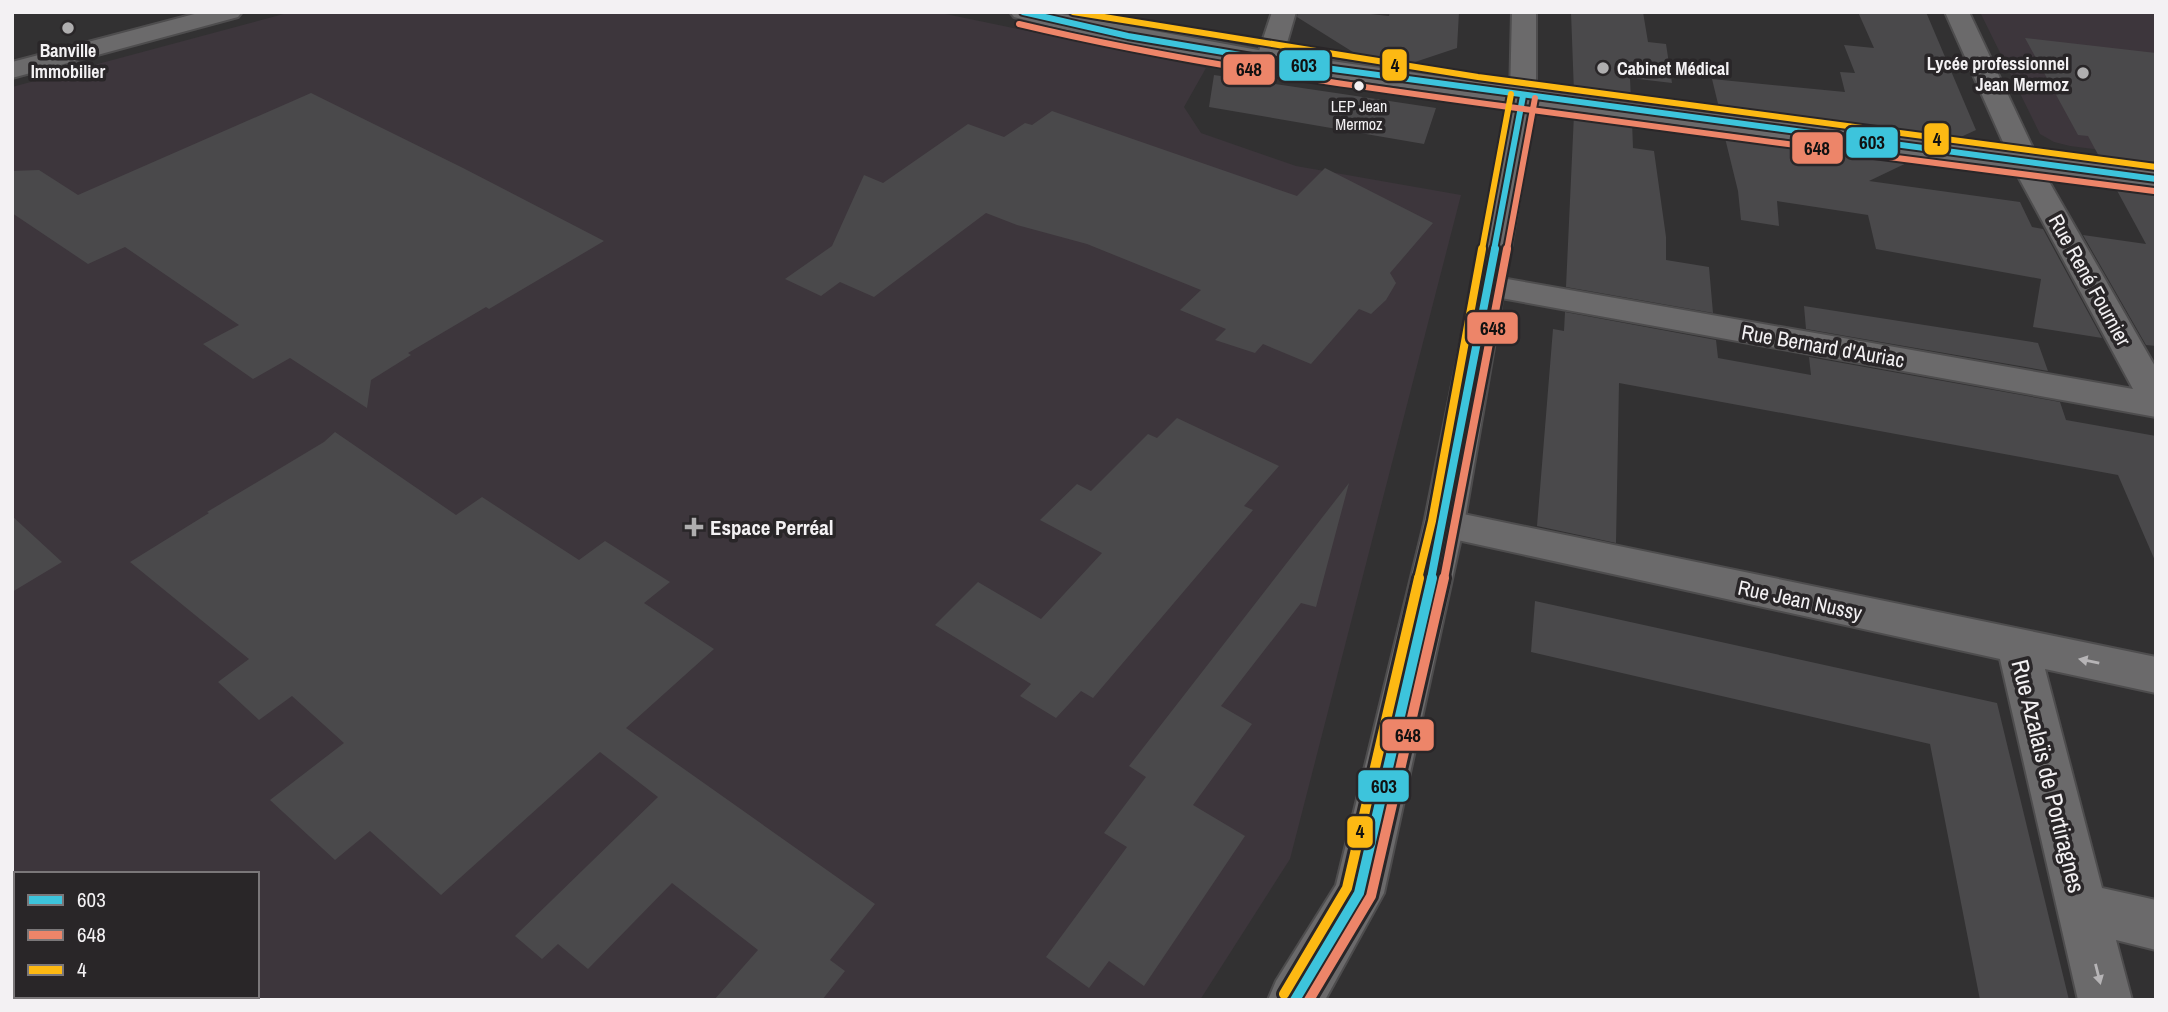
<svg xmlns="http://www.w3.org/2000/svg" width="2168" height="1012" font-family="'Archivo Narrow',sans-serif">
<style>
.built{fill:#3d363c;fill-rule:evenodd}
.building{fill:#4a494b}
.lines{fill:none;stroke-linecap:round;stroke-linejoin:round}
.street-casing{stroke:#4e4d4e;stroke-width:4}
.secondary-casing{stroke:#4e4d4e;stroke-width:4}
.street{fill:#6b6a6b;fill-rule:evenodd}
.secondary{fill:#6b6a6b;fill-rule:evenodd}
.bus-1-far2-casing{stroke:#292628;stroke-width:10}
.bus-1-far1-casing{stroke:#292628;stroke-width:13}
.bus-1-casing{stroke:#292628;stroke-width:16}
.bus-2-far2-casing{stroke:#292628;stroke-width:10}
.bus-2-far1-casing{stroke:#292628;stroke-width:13}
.bus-2-casing{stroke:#292628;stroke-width:16}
.bus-3-far2-casing{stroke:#292628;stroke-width:10}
.bus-3-far1-casing{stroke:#292628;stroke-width:13}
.bus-3-casing{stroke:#292628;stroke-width:16}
.bus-1-far2{stroke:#3dc4dc;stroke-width:6}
.bus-1-far1{stroke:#3dc4dc;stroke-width:8}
.bus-1{stroke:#3dc4dc;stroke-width:10}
.bus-2-far2{stroke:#ed8569;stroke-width:6}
.bus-2-far1{stroke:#ed8569;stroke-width:8}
.bus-2{stroke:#ed8569;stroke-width:10}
.bus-3-far2{stroke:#fdb913;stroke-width:6}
.bus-3-far1{stroke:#fdb913;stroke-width:8}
.bus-3{stroke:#fdb913;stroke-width:10}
.oneway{fill:#b6b4b6}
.poi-dot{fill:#afaeaf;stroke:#292628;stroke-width:2.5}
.bus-dot{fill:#f3f1f3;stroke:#292628;stroke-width:2.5}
.labels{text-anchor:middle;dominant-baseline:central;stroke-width:7;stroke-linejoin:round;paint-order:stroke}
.far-bus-label{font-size:16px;fill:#f3f1f3;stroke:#292628}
.far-poi-label{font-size:18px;font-weight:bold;fill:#f3f1f3;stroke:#292628}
.street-label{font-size:21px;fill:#f3f1f3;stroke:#292628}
.poi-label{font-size:21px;font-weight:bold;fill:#f3f1f3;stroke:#292628;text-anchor:start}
.near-street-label{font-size:24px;fill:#f3f1f3;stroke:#292628}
.line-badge{stroke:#292628;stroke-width:2.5}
.pale-badge-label{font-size:19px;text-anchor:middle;font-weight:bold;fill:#111}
</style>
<rect width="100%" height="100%" fill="#323132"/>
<path class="built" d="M 291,12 L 936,12 L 1206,68 L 1184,107 L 1201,133 L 1296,166 L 1461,195 L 1290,859 L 1200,1000 L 12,1000 L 12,87 ZM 16,874 L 257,874 L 257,996 L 16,996 Z
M 1980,12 L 2156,12 L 2156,157 L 2070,146 L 2054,142 L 2040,134 Z"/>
<path class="building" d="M 1298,12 L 1352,12 L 1389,16 L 1390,12 L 1459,12 L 1457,48 L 1397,68 L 1372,64 L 1297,17 Z
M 1571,12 L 1643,12 L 1648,42 L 1666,44 L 1672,83 L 1630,78 L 1631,101 L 1574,93 Z
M 1858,12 L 1926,12 L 1976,130 L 1952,141 L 1720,112 L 1712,79 L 1845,92 L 1840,72 L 1855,73 L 1844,45 L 1874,48 Z
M 2025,38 L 2156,53 L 2156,167 L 2101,160 L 2088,136 L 2078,135 Z
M 1214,75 L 1336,93 L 1436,108 L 1424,144 L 1209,107 Z
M 311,93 L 463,168 L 604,241 L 489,309 L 486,307 L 408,353 L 411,355 L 371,380 L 367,408 L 290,358 L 253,379 L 203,344 L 239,325 L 125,247 L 88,264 L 12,213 L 12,171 L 39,170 L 78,195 Z
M 1052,111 L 1297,196 L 1325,168 L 1433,223 L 1390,273 L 1396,283 L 1386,300 L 1371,314 L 1359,309 L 1311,364 L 1263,344 L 1255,353 L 1215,340 L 1226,329 L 1180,310 L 1201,290 L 1087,244 L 1017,225 L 986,213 L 874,297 L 840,282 L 821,296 L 785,279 L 832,246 L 864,175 L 883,183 L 968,124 L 1004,137 L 1025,123 L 1032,125 Z
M 1574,114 L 1632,121 L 1633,148 L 1654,151 L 1666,237 L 1666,260 L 1709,267 L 1713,313 L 1566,287 Z
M 1724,134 L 1915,159 L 1869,181 L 2020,202 L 2032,227 L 2043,229 L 2102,338 L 2033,327 L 2041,279 L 1876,249 L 1868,215 L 1777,201 L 1779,226 L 1741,220 L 1738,191 Z
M 2114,185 L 2156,191 L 2156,346 L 2146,345 L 2083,235 L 2146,244 Z
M 1804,306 L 2038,343 L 2048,371 L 1806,329 Z
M 1565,312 L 1716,340 L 1718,358 L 1811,375 L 1809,357 L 2060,402 L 2066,420 L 2156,436 L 2156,563 L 2118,475 L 1619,383 L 1616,543 L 1537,526 L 1553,329 L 1564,331 Z
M 1177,418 L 1279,466 L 1244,506 L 1253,510 L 1093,698 L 1081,691 L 1056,718 L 1020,696 L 1031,684 L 935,625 L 978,582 L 1041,619 L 1102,553 L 1040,520 L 1077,484 L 1091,491 L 1148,434 L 1157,438 Z
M 335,432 L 456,515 L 482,497 L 579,560 L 605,541 L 670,582 L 644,603 L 714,649 L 626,728 L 875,904 L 830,960 L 845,971 L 822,1000 L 714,1000 L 758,950 L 672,883 L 588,969 L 558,944 L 542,959 L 515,936 L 658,797 L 600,752 L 441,895 L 370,831 L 335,860 L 270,800 L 344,743 L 292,696 L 259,720 L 218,682 L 249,659 L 130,562 L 209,513 L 207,512 L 324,442 Z
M 1349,483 L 1316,607 L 1301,603 L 1221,706 L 1252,724 L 1193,805 L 1245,836 L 1144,986 L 1109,961 L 1089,988 L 1046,957 L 1127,847 L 1104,833 L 1146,777 L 1129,766 Z
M 12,516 L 62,562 L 12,592 Z
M 1535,601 L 1997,703 L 2069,1000 L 1980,1000 L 1930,744 L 1531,652 Z"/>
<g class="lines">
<g class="street-casing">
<path id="street" d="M 202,12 L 242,12 L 238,17 L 12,78 L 12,62 Z
M 1272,12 L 1296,12 L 1282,60 L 1278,65 L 1269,68 L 1260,65 L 1256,60 Z
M 1512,12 L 1536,12 L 1536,96 L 1532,102 L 1523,104 L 1514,102 L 1510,96 Z
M 1945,12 L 1969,12 L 2047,178 L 2156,368 L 2156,417 L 1490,296 L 1479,293 L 1474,286 L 1479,279 L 1490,276 L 2133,389 L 2019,178 Z
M 1444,510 L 2156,657 L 2156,693 L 2045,669 L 2102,888 L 2156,900 L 2156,950 L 2116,940 L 2132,1000 L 2078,1000 L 2000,659 L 1430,534 L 1424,524 L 1430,514 Z"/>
</g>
<g class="secondary-casing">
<path id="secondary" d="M 1010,12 L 1051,12 L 1269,52 L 1597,99 L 2156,170 L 2156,188 L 1535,106 L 1464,524 L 1384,893 L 1325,1000 L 1268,1000 L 1276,981 L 1336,885 L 1424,524 L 1509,102 C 1344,78 1175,60 1014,17 Z"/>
</g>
<use href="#street" class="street"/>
<use href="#secondary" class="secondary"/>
<g class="bus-1-far2-casing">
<path id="bus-1-far2" d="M 1023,12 L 1128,36 L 1288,63 L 2156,179
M 1494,250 L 1523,96"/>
</g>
<g class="bus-1-far1-casing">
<path id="bus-1-far1" d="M 1431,579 L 1495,249"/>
</g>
<g class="bus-1-casing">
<path id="bus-1" d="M 1295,1000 L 1359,893 L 1432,578"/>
</g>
<g class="bus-2-far2-casing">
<path id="bus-2-far2" d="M 1019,24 C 1178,62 1340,84 1502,106 C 1719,136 1937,163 2154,191
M 1507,250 L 1535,98"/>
</g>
<g class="bus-2-far1-casing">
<path id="bus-2-far1" d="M 1444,579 L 1507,249"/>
</g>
<g class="bus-2-casing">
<path id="bus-2" d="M 1309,1000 L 1371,896 L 1444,578"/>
</g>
<g class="bus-3-far2-casing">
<path id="bus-3-far2" d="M 1073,12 L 1478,77 L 2156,167
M 1482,250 L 1511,94"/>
</g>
<g class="bus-3-far1-casing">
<path id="bus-3-far1" d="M 1418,579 L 1432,521 L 1482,249"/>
</g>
<g class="bus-3-casing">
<path id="bus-3" d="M 1284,994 L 1347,888 L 1419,578"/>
</g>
<use href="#bus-1-far2" class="bus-1-far2"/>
<use href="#bus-1-far1" class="bus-1-far1"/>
<use href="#bus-1" class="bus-1"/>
<use href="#bus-2-far2" class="bus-2-far2"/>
<use href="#bus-2-far1" class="bus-2-far1"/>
<use href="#bus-2" class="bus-2"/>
<use href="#bus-3-far2" class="bus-3-far2"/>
<use href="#bus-3-far1" class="bus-3-far1"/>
<use href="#bus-3" class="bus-3"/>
</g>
<defs><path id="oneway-solid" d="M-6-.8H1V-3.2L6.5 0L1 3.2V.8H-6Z" transform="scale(1.75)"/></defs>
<g class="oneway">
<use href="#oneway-solid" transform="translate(2089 661) rotate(-168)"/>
<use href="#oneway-solid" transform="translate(2098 974) rotate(76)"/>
</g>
<g class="poi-dot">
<circle cx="68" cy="28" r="7"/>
<circle cx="1603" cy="68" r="7"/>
<circle cx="2083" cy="73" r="7"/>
<path d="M690.5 516.5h7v7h7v7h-7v7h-7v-7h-7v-7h7z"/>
</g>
<circle class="bus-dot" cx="1359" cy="86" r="6"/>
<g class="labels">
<g class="far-bus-label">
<text x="1359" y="106">LEP Jean<tspan x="1359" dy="18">Mermoz</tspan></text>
</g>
<g class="far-poi-label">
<text x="68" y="50">Banville<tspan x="68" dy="21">Immobilier</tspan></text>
<text x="2069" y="63" text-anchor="end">Lycée professionnel<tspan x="2069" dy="21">Jean Mermoz</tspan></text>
<text x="1617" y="68" text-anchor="start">Cabinet Médical</text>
</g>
<g class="street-label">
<text transform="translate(2090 280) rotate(61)">Rue René Fournier</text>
<text transform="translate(1823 346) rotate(10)">Rue Bernard d'Auriac</text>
<text transform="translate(1800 600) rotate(12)">Rue Jean Nussy</text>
</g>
<g class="poi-label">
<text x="710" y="527">Espace Perréal</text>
</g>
<g class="near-street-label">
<text transform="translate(2049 776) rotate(76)">Rue Azalaïs de Portiragnes</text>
</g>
</g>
<g class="line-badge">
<rect x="1381" y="48" width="27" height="34" rx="7" fill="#fdb913"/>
<rect x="1278" y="49" width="53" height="33" rx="7" fill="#3dc4dc"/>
<rect x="1222" y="53" width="54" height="33" rx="7" fill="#ed8569"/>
<rect x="1923" y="122" width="27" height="34" rx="7" fill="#fdb913"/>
<rect x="1845" y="126" width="54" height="33" rx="7" fill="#3dc4dc"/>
<rect x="1791" y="131" width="53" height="34" rx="7" fill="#ed8569"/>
<rect x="1466" y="311" width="53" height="34" rx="7" fill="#ed8569"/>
<rect x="1381" y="718" width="54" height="34" rx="7" fill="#ed8569"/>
<rect x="1357" y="769" width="53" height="34" rx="7" fill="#3dc4dc"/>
<rect x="1346" y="815" width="28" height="34" rx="7" fill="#fdb913"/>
</g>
<g class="pale-badge-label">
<text x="1395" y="72">4</text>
<text x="1304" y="72">603</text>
<text x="1249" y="76">648</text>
<text x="1937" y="146">4</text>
<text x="1872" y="149">603</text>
<text x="1817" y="155">648</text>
<text x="1493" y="335">648</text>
<text x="1408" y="742">648</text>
<text x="1384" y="793">603</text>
<text x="1360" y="838">4</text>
</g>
<rect width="2168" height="1012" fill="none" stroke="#f3f1f3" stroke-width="28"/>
<rect x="14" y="872" width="245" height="126" fill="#292628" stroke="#7a7779" stroke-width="2"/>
<rect x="28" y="895" width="35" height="10" fill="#3dc4dc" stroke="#7a7779" stroke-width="2"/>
<text x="77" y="907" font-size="21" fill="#f3f1f3">603</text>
<rect x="28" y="930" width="35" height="10" fill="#ed8569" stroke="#7a7779" stroke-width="2"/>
<text x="77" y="942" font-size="21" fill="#f3f1f3">648</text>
<rect x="28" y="965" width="35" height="10" fill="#fdb913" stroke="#7a7779" stroke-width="2"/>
<text x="77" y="977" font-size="21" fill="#f3f1f3">4</text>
</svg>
